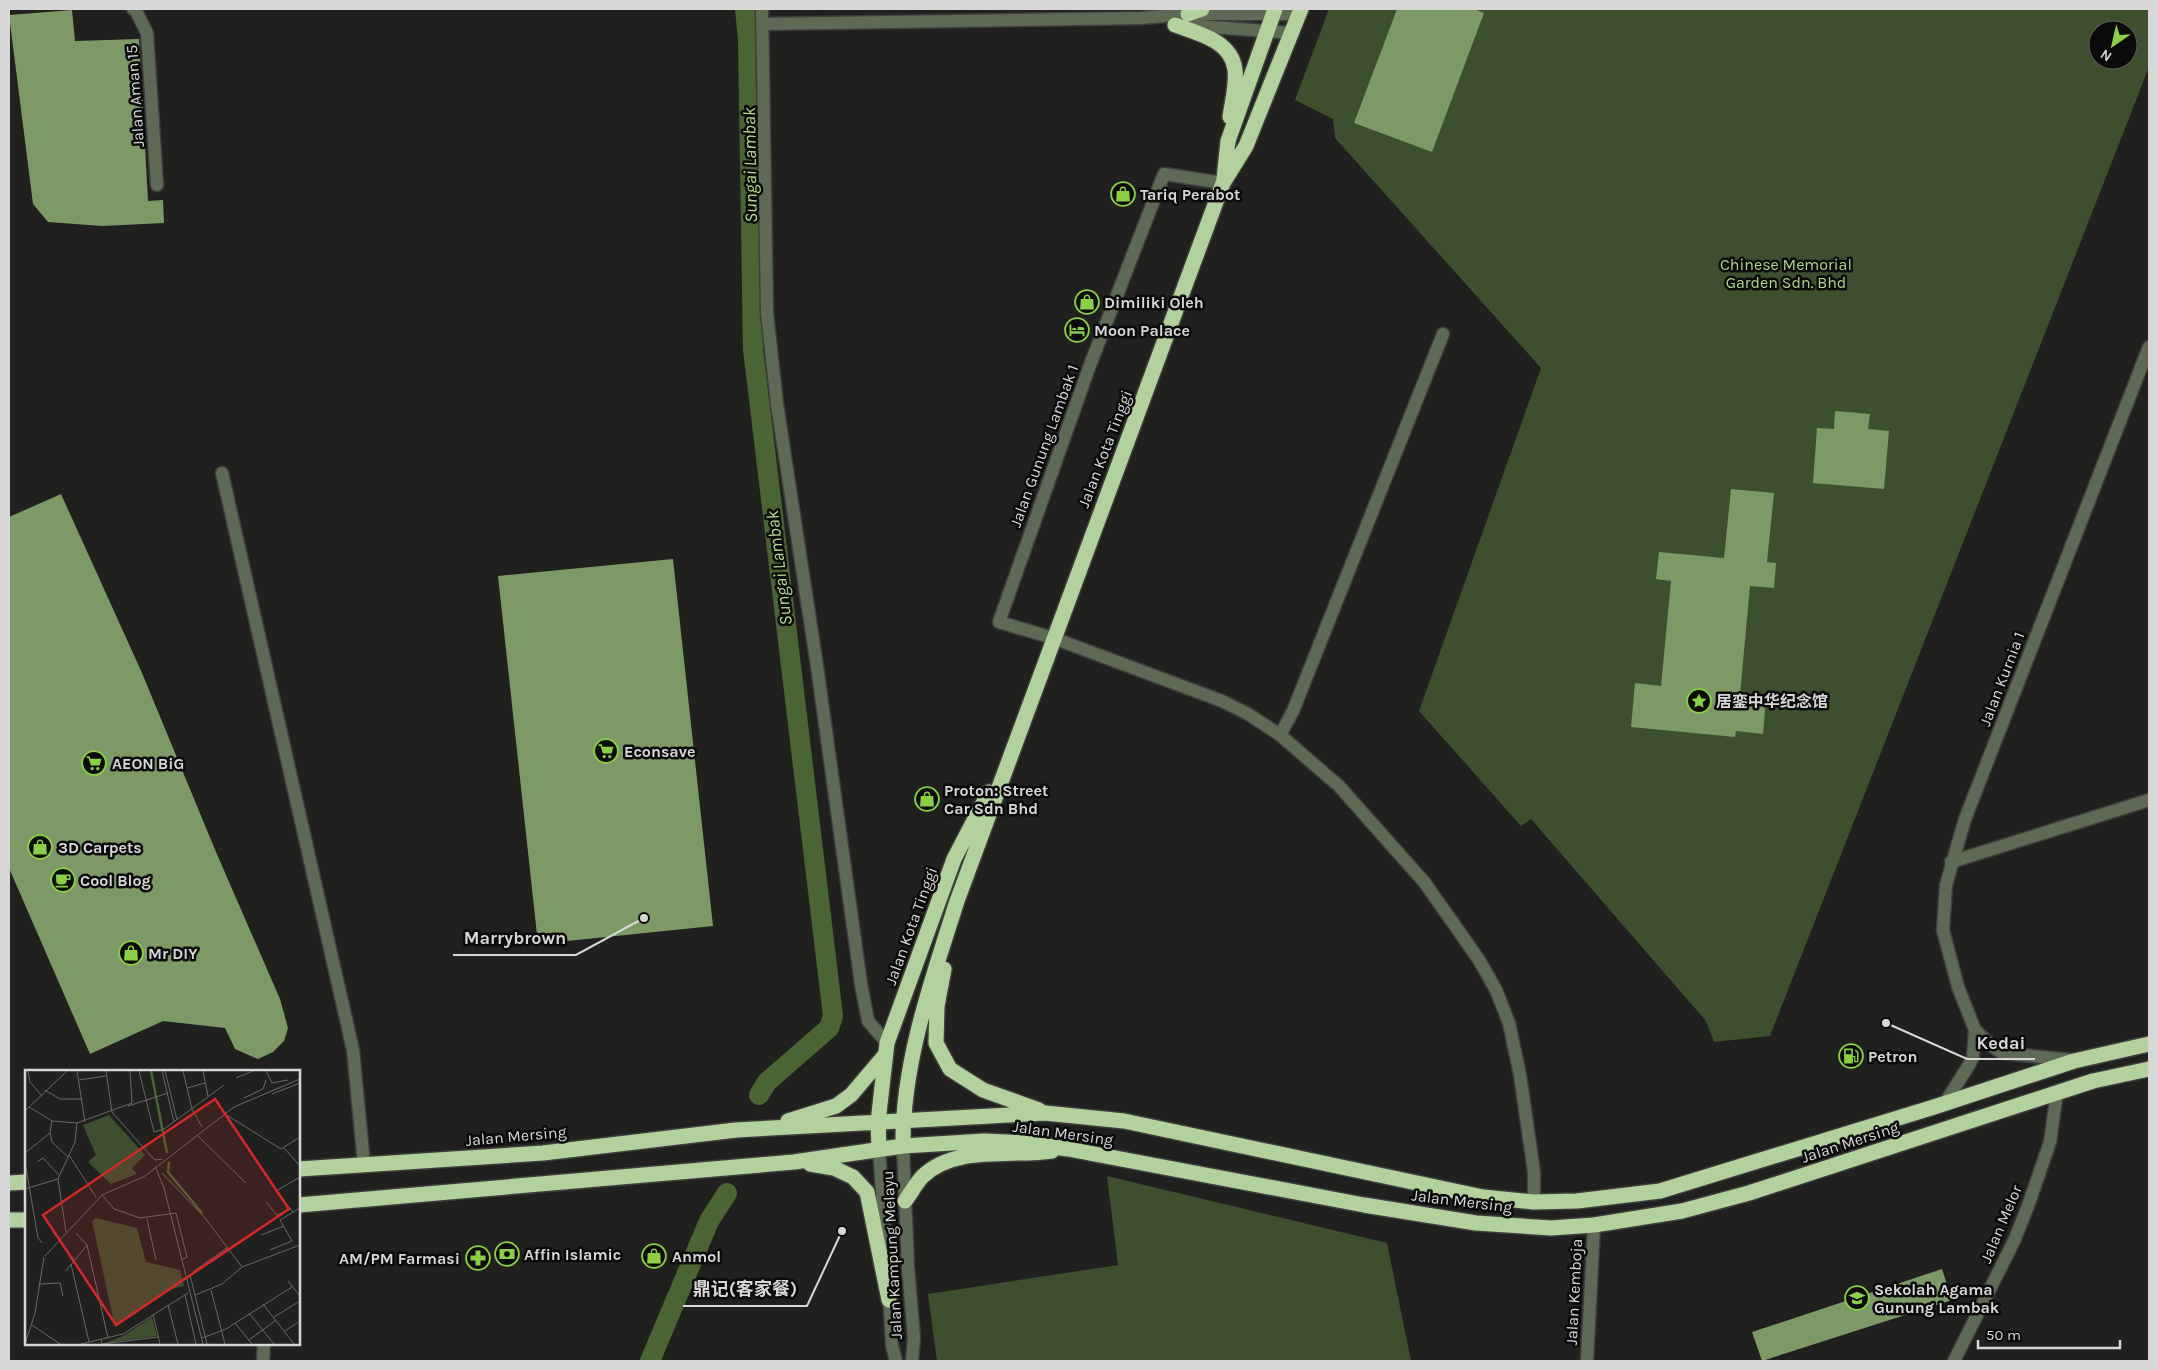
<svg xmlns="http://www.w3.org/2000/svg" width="2158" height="1370" font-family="Karla,'Noto Sans SC',sans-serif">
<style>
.green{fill:#3d4f2f;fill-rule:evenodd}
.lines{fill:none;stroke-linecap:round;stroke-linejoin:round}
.canal{stroke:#4a6433;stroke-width:20}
.building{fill:#7d9966}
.minor-casing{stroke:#3d3e3c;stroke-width:15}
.highway-casing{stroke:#3d3e3c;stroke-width:18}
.minor{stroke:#5e6a55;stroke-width:12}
.highway{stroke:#b3d19c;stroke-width:15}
.labels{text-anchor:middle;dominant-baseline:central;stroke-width:5;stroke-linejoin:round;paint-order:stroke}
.street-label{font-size:16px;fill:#d6d7d6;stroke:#0a0b0a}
.poi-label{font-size:16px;font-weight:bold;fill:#d6d7d6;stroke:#0a0b0a;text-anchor:start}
.park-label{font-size:16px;fill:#add68b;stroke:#0a0b0a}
.water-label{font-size:18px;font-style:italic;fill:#b2db8f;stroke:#0a0b0a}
.inset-river{fill:none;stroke:#4a6433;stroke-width:2.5}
.inset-road{fill:none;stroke:#696a68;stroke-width:1}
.view{fill:#d62828;fill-opacity:0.15;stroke:#d62828;stroke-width:2.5}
.inset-edge{fill:none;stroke:#d6d7d6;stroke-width:2.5}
.leader{fill:none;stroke:#d6d7d6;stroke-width:2}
.callout-dot{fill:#d6d7d6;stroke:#0a0b0a;stroke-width:2}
.callout-label{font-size:18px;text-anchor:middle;font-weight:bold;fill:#d6d7d6;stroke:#0a0b0a;stroke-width:5;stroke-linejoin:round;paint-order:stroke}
</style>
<rect width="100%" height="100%" fill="#20211f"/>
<path class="green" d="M 1329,9 L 2149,9 L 2149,67 L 1770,1036 L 1714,1042 L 1706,1021 L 1531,819 L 1521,826 L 1419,711 L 1541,368 L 1335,138 L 1333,119 L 1295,100 ZM 2098,30 L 2128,30 L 2128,60 L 2098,60 Z
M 1107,1176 L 1387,1243 L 1411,1361 L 937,1361 L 928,1294 L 1118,1265 Z"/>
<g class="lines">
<path class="canal" d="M 745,9 L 748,40 L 753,349 L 833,1016 L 829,1028 L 767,1082 L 759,1095
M 650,1361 L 709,1221 L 727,1193"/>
</g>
<path class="building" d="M 1397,9 L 1474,9 L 1484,13 L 1432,152 L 1354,123 Z
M 72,10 L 75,41 L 139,39 L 148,201 L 163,200 L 164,223 L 102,226 L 48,222 L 33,204 L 9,15 Z
M 1835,411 L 1870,414 L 1868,429 L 1889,431 L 1884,489 L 1813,483 L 1817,428 L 1834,429 Z
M 1731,489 L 1774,493 L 1767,562 L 1776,563 L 1774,588 L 1750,586 L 1740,695 L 1766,698 L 1763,734 L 1736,731 L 1735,737 L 1631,727 L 1635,683 L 1661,686 L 1671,581 L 1656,579 L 1659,552 L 1724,558 Z
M 61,494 L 142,673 L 216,852 L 280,999 L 288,1028 L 284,1041 L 273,1052 L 258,1059 L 235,1049 L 225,1028 L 163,1021 L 90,1054 L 9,868 L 9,517 Z
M 673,559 L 713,926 L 538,944 L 498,576 Z
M 1942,1269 L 1952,1300 L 1762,1361 L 1752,1332 Z"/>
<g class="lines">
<g class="minor-casing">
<path id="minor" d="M 133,9 L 136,11 L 147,33 L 157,185
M 762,9 L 767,313 L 777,404 L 817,666 L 861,984 L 868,1021 L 887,1043
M 762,24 L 1141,18 L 1188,14 L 1299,14
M 1185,25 L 1292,33
M 1223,183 L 1164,174 L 1090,365 L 999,622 L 1053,638 L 1222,701 L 1248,714 L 1280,735 L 1339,786 L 1425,883 L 1479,960 L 1496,990 L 1509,1023 L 1520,1075 L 1534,1172 L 1534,1202
M 222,473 L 353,1050 L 364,1164
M 1280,735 L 1293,711 L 1443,334
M 1951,862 L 2149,800
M 2072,1060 L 2003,1053 L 1993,1047 L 1975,1030 L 1958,987 L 1943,930 L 1946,885 L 1965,819 L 2149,347
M 1945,1103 L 1969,1065 L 1973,1057 L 1975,1030
M 903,1146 L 908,1267 L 914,1338 L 912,1361
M 879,1149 L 887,1262
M 889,1292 L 892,1346 L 896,1361
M 263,1361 L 264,1344
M 1587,1361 L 1594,1225
M 1954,1361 L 2014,1241 L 2028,1206 L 2050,1142 L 2057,1093"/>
</g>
<g class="highway-casing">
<path id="highway" d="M 1188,14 L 1202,9
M 1175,25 C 1198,33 1232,41 1235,70 C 1237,84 1232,102 1230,117
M 1224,179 L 1228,141 L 1275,9
M 944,969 L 937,1006 L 936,1043 L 950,1069 L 983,1090 L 1039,1110
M 788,1121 L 836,1106 L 851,1095 L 885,1055
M 903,1146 C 902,1063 932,980 957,901 L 1223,183 L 1246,146 L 1301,9
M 879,1149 L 878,1122 L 887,1043 L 954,859 L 989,792
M 810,1164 L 834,1168 L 853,1177 L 867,1192 L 889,1300
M 299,1169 L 543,1153 L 736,1130 L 1045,1113 L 1124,1121 L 1483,1197 L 1534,1202 L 1577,1201 L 1660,1191 L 1934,1107 L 2074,1061 L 2149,1044
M 9,1183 L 26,1182
M 905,1201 C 911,1193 916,1183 923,1176 C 956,1145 1010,1157 1052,1151
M 299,1205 L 794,1162 L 903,1146 L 984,1141 L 1027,1143 L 1068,1149 L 1364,1205 L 1476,1223 L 1551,1228 L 1594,1225 L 1682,1211 L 1749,1193 L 2093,1081 L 2149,1069
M 9,1220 L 26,1220"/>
</g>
<use href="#minor" class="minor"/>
<use href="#highway" class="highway"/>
</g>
<defs>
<g id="shop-ring" transform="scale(1.25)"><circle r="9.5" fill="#0a0b0a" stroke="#8cce45" stroke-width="1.5"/><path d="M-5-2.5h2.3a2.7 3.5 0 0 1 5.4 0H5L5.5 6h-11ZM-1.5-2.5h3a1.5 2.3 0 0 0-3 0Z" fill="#8cce45"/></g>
<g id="hotel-ring" transform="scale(1.25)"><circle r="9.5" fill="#0a0b0a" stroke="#8cce45" stroke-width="1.5"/><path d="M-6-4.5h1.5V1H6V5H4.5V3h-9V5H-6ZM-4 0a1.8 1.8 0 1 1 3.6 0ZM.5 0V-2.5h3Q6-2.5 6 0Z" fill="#8cce45"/></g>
<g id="sight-ring" transform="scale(1.25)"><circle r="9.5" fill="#0a0b0a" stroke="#8cce45" stroke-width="1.5"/><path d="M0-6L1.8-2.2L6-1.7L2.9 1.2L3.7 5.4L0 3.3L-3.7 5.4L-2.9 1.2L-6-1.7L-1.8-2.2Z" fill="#8cce45"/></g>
<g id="supermarket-ring" transform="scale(1.25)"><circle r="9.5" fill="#0a0b0a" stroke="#8cce45" stroke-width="1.5"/><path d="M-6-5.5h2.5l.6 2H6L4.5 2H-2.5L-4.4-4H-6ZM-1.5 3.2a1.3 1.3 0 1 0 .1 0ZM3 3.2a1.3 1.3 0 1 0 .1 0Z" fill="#8cce45"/></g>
<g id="cafe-ring" transform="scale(1.25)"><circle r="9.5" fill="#0a0b0a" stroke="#8cce45" stroke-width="1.5"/><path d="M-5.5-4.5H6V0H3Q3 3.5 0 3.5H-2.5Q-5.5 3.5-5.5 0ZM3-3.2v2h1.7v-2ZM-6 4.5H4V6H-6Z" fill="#8cce45"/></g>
<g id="fuel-ring" transform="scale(1.25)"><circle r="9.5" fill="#0a0b0a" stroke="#8cce45" stroke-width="1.5"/><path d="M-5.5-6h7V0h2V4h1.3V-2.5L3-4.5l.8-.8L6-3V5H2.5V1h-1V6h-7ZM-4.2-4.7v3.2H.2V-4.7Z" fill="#8cce45"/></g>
<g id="bank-ring" transform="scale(1.25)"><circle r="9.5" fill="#0a0b0a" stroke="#8cce45" stroke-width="1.5"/><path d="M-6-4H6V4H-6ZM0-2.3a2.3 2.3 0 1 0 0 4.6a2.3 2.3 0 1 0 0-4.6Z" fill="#8cce45"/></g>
<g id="pharmacy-ring" transform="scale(1.25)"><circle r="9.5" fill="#0a0b0a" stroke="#8cce45" stroke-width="1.5"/><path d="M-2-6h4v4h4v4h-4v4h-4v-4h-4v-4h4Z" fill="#8cce45"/></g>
<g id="school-ring" transform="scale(1.25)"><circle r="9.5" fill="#0a0b0a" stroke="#8cce45" stroke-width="1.5"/><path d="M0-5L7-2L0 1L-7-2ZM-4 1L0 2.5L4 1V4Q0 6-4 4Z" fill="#8cce45"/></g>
</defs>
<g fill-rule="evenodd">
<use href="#shop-ring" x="1123" y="194"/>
<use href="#shop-ring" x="1087" y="302"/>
<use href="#hotel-ring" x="1077" y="330"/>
<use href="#sight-ring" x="1699" y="701"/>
<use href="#supermarket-ring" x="606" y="751"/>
<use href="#supermarket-ring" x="94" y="763"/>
<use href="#shop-ring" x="927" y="799"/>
<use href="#shop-ring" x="40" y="847"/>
<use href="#cafe-ring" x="63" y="880"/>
<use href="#shop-ring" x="131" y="953"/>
<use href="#fuel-ring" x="1851" y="1056"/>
<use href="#bank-ring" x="507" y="1254"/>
<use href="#shop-ring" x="654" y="1256"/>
<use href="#pharmacy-ring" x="478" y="1258"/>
<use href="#school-ring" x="1857" y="1298"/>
</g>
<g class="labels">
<g class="street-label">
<text transform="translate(135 96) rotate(-94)">Jalan Aman 15</text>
<text transform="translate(1044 446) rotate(-70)">Jalan Gunung Lambak 1</text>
<text transform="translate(1105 449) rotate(-69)">Jalan Kota Tinggi</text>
<text transform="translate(2002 679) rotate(-69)">Jalan Kurnia 1</text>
<text transform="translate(911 926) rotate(-70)">Jalan Kota Tinggi</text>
<text transform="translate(1063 1133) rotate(8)">Jalan Mersing</text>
<text transform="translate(516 1136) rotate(-5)">Jalan Mersing</text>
<text transform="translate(1850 1142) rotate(-18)">Jalan Mersing</text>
<text transform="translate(1462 1201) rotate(7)">Jalan Mersing</text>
<text transform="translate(2001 1224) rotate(-67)">Jalan Melor</text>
<text transform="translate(892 1255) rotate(-93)">Jalan Kampung Melayu</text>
<text transform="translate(1574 1292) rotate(-87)">Jalan Kemboja</text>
</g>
<g class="poi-label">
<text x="1140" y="194">Tariq Perabot</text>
<text x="1104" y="302">Dimiliki Oleh</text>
<text x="1094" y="330">Moon Palace</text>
<text x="1716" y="701">居銮中华纪念馆</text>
<text x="624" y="751">Econsave</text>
<text x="112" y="763">AEON BiG</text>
<text x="944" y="790">Proton: Street<tspan x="944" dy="18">Car Sdn Bhd</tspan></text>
<text x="58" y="847">3D Carpets</text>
<text x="80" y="880">Cool Blog</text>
<text x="148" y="953">Mr DIY</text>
<text x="1868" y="1056">Petron</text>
<text x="524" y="1254">Affin Islamic</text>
<text x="672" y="1256">Anmol</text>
<text x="460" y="1258" text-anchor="end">AM/PM Farmasi</text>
<text x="1874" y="1289">Sekolah Agama<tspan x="1874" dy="18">Gunung Lambak</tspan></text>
</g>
<g class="park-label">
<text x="1786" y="264">Chinese Memorial<tspan x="1786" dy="18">Garden Sdn. Bhd</tspan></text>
</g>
<g class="water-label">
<text transform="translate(750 165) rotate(-91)">Sungai Lambak</text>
<text transform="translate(779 568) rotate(-97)">Sungai Lambak</text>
</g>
</g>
<g transform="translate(25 1070)">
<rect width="275" height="275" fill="#20211f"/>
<path d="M 84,45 L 120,85 L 107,98 L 112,104 L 86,114 L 63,92 L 71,85 L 58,55 ZM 71,148 L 112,158 L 121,192 L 155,200 L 159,216 L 147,219 L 90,257 L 67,151 ZM 127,247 L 132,266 L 80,273 L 98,266 Z" fill="#3d4f2f"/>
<path class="inset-river" d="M 126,1 L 142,83M 144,92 L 143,102 L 177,143"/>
<path class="inset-road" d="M 3,1 L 5,12 L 16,25M 52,1 L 60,52M 81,1 L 87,42 L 124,84M 105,1 L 107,33M 114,1 L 129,62 L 139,59 L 199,15M 137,1 L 149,52M 140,1 L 152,50M 158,1 L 167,39 L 177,57M 178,1 L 183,26M 241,1 L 247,13 L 263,10M 211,8 L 228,1M 54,10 L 81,6M 162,18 L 180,13M 20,20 L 35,29 L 57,29M 247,24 L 275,13M 219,28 L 238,19 L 241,10M 103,36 L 143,23M 4,37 L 27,51 L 52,53 L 107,33M 0,41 L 42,1M 200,44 L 256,79 L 275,67M 27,51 L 25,63 L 27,72 L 43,87M 172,65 L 221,113M 259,78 L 275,96M 0,83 L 25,63M 123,83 L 130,90 L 138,89M 44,85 L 71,127M 0,92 L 13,168 L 17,173M 12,92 L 18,88 L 34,105M 130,96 L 139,118 L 178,274M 137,103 L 180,148 L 217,197 L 275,175M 0,119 L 33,109M 77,125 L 89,139 L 115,148 L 151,143 L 162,187 L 156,190M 241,132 L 252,145 L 266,139M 268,142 L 251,121 L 275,107M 122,149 L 131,190M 41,162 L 33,109 L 50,72 L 52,53M 51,163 L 62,175 L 83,268M 236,165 L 259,156M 245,180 L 267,171 L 255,150 L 275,138M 20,186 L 77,125 L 120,106 L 209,37 L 275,9M 46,194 L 64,272M 41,201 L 62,175M 169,201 L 202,178M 165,205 L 182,274M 263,211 L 275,226M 15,214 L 35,213 L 38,226M 186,220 L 200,274M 160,225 L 171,274M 170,225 L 197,214 L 217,197M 238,234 L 269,274M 143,235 L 153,274M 224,243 L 249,274M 128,244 L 135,274M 249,247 L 275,231M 210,253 L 227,274M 7,255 L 35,274M 260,261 L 275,251M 177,268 L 201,259 L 267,217M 76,269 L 77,274 L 133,267M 224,270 L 251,250M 0,274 L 10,243 L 19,187M 56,274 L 98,264 L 163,223"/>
<path class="view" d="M 190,29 L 264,139 L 91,255 L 18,145 Z"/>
<rect width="275" height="275" class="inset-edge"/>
</g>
<path class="leader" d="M644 918L576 955H453M1886 1023L1967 1059H2035M842 1231L807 1306H683"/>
<g class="callout-dot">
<circle cx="644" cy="918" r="5"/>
<circle cx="1886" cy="1023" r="5"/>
<circle cx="842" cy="1231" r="5"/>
</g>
<g class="callout-label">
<text x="515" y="944">Marrybrown</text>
<text x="2001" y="1049">Kedai</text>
<text x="745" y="1295">鼎记(客家餐)</text>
</g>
<rect width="2158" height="1370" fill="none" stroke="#d6d7d6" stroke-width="20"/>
<g transform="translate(2113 45) rotate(214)"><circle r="24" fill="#0a0b0a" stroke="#5c5d5c"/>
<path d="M0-4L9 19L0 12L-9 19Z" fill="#8cce45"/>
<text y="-8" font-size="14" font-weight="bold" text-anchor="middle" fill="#d6d7d6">N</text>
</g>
<path d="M1978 1340v8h142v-8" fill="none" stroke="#d6d7d6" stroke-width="2.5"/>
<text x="1986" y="1340" font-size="15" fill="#d6d7d6" stroke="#0a0b0a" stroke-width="4" paint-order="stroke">50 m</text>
</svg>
